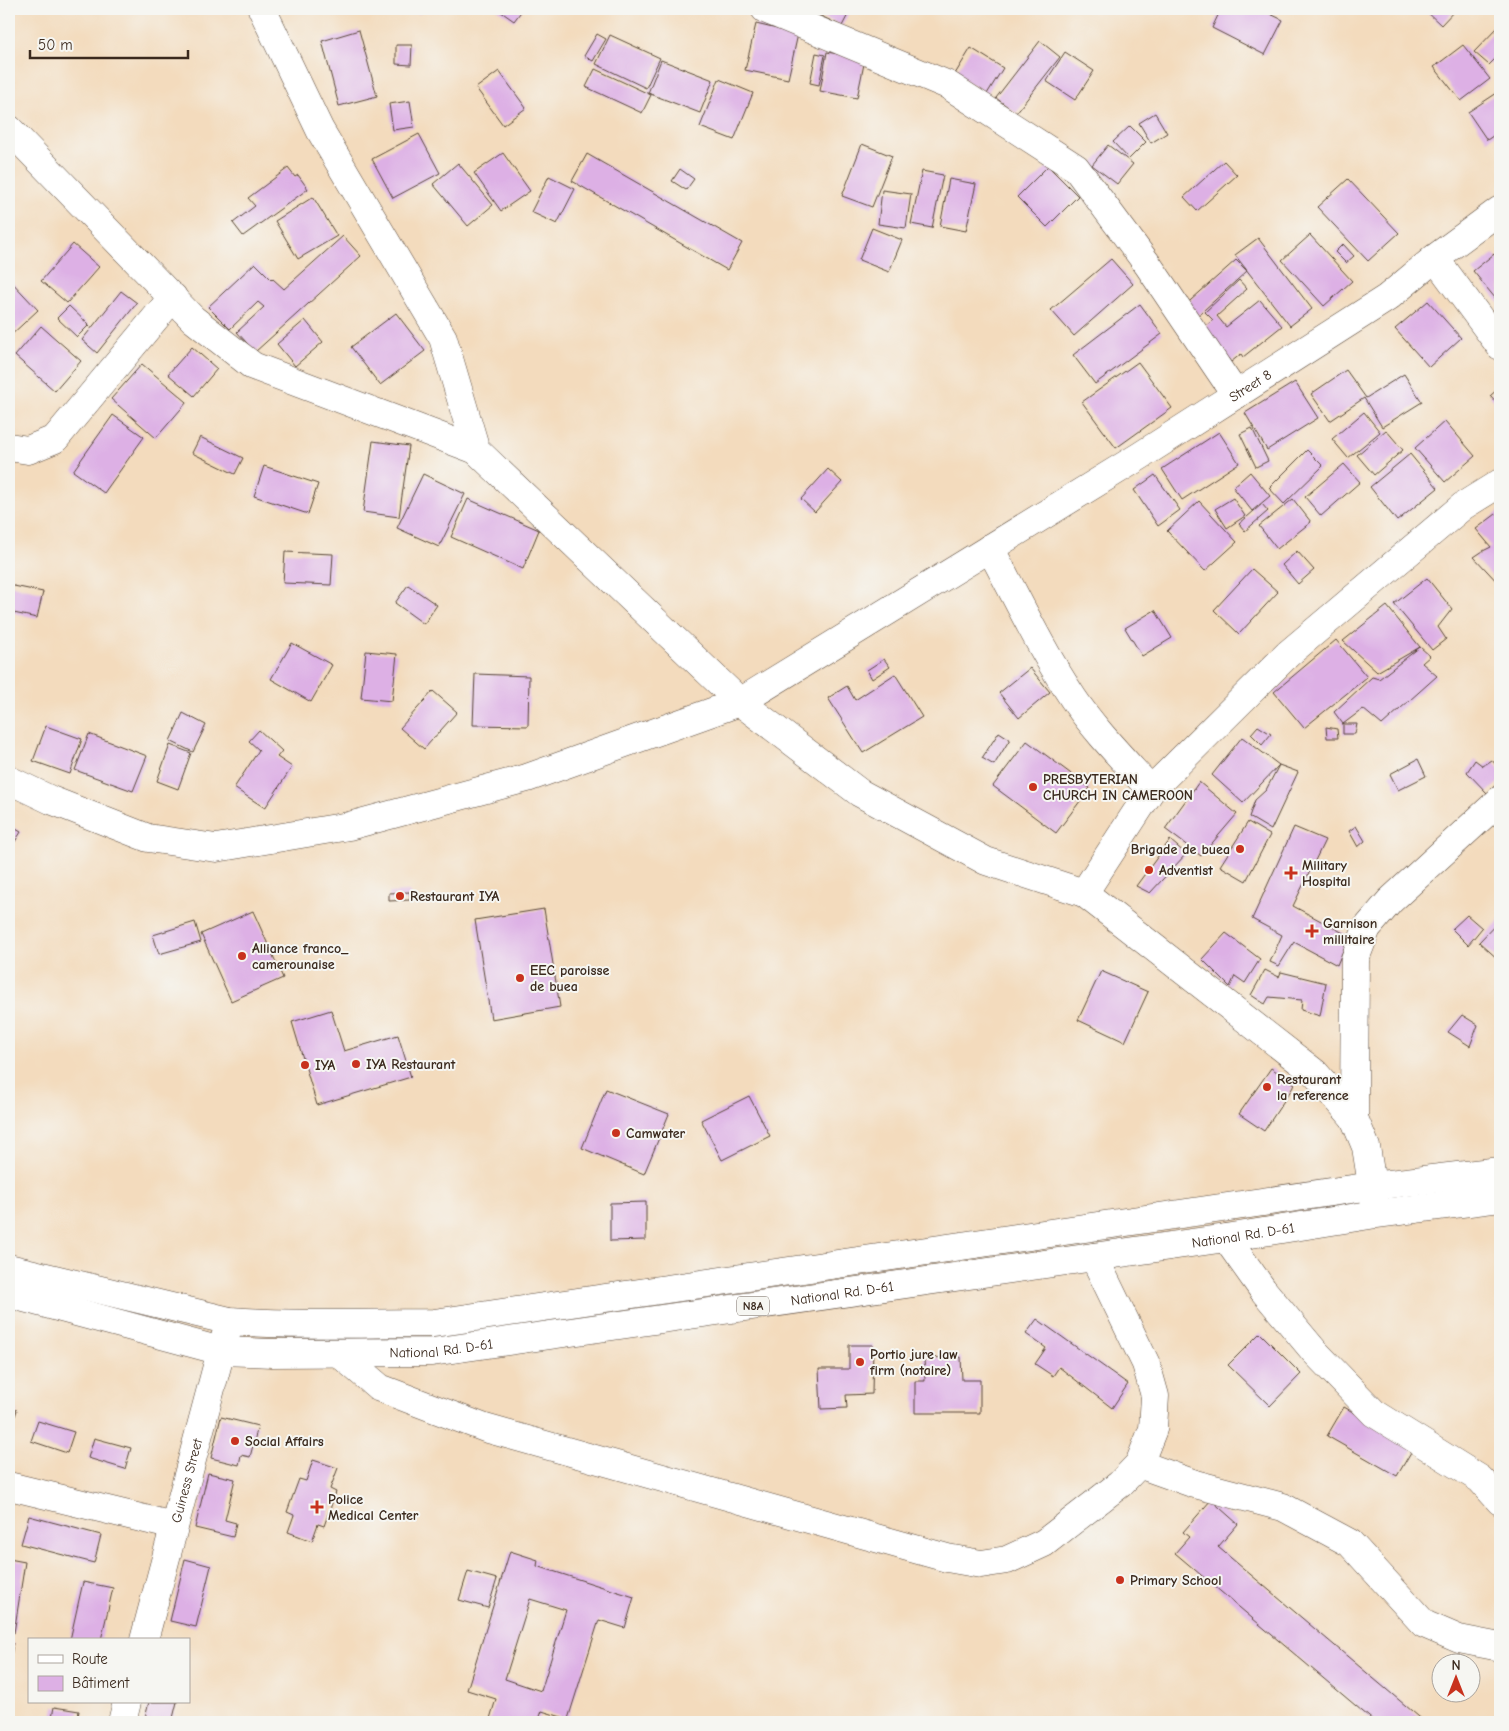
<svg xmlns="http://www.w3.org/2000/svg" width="1509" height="1731" font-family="'Comic Neue',sans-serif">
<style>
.building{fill:#ddb0e5;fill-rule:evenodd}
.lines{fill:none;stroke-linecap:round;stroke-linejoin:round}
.minor-casing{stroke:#574536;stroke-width:29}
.highway-casing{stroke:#574536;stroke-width:29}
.minor{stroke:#fff;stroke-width:28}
.highway{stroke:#fff;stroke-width:28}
.poi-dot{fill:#c8321e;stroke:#f6f6f2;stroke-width:2}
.labels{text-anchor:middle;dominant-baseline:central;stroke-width:4;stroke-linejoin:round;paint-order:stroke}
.shield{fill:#f6f6f2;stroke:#73675e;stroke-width:1}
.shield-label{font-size:12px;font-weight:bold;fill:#3b2a1e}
.street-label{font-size:14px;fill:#3b2a1e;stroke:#f6f6f2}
.poi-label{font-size:14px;font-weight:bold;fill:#3b2a1e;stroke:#f6f6f2;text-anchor:start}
</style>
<rect width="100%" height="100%" fill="#f6f6f2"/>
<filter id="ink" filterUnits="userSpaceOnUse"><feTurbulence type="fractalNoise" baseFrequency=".02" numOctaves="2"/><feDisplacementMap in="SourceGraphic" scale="10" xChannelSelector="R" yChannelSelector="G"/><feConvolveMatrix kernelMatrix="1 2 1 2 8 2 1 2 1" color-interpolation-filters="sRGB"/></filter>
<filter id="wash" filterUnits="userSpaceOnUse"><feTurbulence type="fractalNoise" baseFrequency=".0096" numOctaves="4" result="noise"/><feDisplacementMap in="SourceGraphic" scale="20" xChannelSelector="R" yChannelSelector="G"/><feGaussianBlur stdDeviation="1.12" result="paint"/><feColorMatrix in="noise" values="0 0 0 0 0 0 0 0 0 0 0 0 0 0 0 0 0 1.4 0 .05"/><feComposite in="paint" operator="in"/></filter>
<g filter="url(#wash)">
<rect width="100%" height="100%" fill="#f3dbbd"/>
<g id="blocks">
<path class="building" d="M 412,9 L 424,9 L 419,14 Z
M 497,9 L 523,9 L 514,21 Z
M 806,9 L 851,9 L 842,26 Z
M 1221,9 L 1260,9 L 1283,20 L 1265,55 L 1212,28 Z
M 1424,9 L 1456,9 L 1441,25 Z
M 756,24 L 798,34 L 788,79 L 745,70 Z
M 1500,25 L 1500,54 L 1489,65 L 1474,52 Z
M 359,30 L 377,96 L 339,106 L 322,41 Z
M 597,34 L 606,39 L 593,61 L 584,56 Z
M 610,35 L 660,58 L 646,88 L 596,64 Z
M 1040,41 L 1060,57 L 1016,113 L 996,98 Z
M 396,45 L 412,45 L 411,65 L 396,64 Z
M 1463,45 L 1490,79 L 1461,101 L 1434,67 Z
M 971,48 L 1003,68 L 987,94 L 955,74 Z
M 827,52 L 865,59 L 857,98 L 820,91 Z
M 1065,52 L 1094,71 L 1075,100 L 1046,81 Z
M 816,53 L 825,55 L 819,85 L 810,83 Z
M 661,60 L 713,80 L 700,113 L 648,93 Z
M 595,69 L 651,95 L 642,113 L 586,87 Z
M 499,71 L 526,108 L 503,125 L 476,88 Z
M 719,79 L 753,93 L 734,140 L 700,127 Z
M 1500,91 L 1500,131 L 1487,140 L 1468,112 Z
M 410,101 L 414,127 L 393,130 L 389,104 Z
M 1155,113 L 1167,133 L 1151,143 L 1139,123 Z
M 1130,126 L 1146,142 L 1129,159 L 1113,142 Z
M 419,134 L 440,173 L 393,198 L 372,159 Z
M 862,144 L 892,156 L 872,207 L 842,196 Z
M 1108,145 L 1133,164 L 1117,184 L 1092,165 Z
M 503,153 L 530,191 L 501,211 L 474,173 Z
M 587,154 L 742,243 L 727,270 L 572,181 Z
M 1224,161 L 1237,175 L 1197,211 L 1184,197 Z
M 458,163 L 493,205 L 468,226 L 433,184 Z
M 1048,166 L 1078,196 L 1047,227 L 1017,197 Z
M 288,168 L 295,177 L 298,175 L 308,189 L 243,236 L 233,223 L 255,206 L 248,198 Z
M 680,169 L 694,179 L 686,190 L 672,181 Z
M 922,171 L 943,175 L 932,228 L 911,224 Z
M 549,176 L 575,189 L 557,224 L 531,212 Z
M 949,179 L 976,184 L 966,231 L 940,226 Z
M 1348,179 L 1399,233 L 1368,261 L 1317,207 Z
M 882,190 L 911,194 L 906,228 L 878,224 Z
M 313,197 L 337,236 L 298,259 L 275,221 Z
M 872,228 L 902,240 L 889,272 L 859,260 Z
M 1310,235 L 1352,281 L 1324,306 L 1282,260 Z
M 343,236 L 361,256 L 255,352 L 237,332 L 264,307 L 258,302 L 230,329 L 208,307 L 255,263 L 272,280 L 273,279 L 284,289 Z
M 1258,238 L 1312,309 L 1290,326 L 1235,255 Z
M 73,244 L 99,267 L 67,303 L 41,281 Z
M 1343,244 L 1354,256 L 1346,263 L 1335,252 Z
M 1494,254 L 1500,262 L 1500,304 L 1473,271 Z
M 1111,259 L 1133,284 L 1074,336 L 1051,310 Z
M 1236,260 L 1247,271 L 1193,320 L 1182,308 Z
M 9,279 L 38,310 L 9,337 Z
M 1239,280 L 1247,289 L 1217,316 L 1226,327 L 1260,300 L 1282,326 L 1243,357 L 1241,354 L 1231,362 L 1203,328 L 1213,320 L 1205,312 Z
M 121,291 L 137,303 L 97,353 L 82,340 Z
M 1428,301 L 1461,338 L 1429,367 L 1395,329 Z
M 1140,304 L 1162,334 L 1095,384 L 1073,355 Z
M 69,306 L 89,325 L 77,337 L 57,318 Z
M 396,313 L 425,351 L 380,385 L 351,347 Z
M 305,320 L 323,342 L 295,366 L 277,344 Z
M 41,326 L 81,361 L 55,391 L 15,356 Z
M 192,347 L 217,369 L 194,396 L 168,374 Z
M 1138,362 L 1172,408 L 1116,448 L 1082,402 Z
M 142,364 L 187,402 L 156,438 L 111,399 Z
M 1346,370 L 1366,398 L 1404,374 L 1422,402 L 1382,427 L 1364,398 L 1330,421 L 1311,394 Z
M 1295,382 L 1318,418 L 1267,450 L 1245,413 Z
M 1500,387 L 1500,407 L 1490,396 Z
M 1364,412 L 1380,432 L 1348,458 L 1332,439 Z
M 113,415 L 144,437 L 104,493 L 73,471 Z
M 1445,421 L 1475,456 L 1445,482 L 1415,448 Z
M 1252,428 L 1268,461 L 1256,467 L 1240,434 Z
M 1386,430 L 1403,450 L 1374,475 L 1357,455 Z
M 1219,432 L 1239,463 L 1182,500 L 1162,469 Z
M 200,437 L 243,458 L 235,474 L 192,453 Z
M 373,441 L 409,446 L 399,517 L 363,512 Z
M 1307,450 L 1323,466 L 1284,504 L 1269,488 Z
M 1410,454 L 1438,488 L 1397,521 L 1370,487 Z
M 1344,464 L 1360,482 L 1321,516 L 1305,497 Z
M 264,466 L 318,484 L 308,514 L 254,496 Z
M 828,469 L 842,482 L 815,512 L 801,499 Z
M 1250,472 L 1270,496 L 1252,511 L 1233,487 Z
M 423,474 L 465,494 L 439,547 L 397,528 Z
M 1155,475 L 1180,510 L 1158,526 L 1134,490 Z
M 1233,498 L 1245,516 L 1227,528 L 1215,509 Z
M 468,499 L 539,530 L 523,569 L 451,537 Z
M 1293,499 L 1311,522 L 1277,549 L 1259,526 Z
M 1199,501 L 1237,542 L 1205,571 L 1167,531 Z
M 1262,504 L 1268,511 L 1245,531 L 1239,524 Z
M 1500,511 L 1500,585 L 1474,557 L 1483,551 L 1491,547 L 1476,529 Z
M 1297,551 L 1314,570 L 1298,584 L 1282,565 Z
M 285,552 L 333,554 L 331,585 L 283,583 Z
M 1252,569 L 1278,592 L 1239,634 L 1214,610 Z
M 1427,578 L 1452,609 L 1438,627 L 1446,639 L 1432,650 L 1394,604 Z
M 9,585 L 43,592 L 37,618 L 9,612 Z
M 408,585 L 437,605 L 424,624 L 395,603 Z
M 1387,606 L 1420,647 L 1377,672 L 1343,641 Z
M 1155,610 L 1172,638 L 1142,656 L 1125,628 Z
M 1336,640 L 1367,677 L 1304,728 L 1274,692 Z
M 292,643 L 332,665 L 311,702 L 271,679 Z
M 1420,647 L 1430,656 L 1422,663 L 1437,676 L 1382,725 L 1363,709 L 1343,724 L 1334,712 L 1372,677 L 1379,679 Z
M 366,651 L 397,654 L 392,701 L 361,698 Z
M 884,659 L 890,667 L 872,679 L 867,670 Z
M 1030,668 L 1050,692 L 1019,718 L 999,693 Z
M 475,674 L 529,676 L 528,726 L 473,725 Z
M 895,674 L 922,717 L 863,753 L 828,698 L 847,686 L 855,700 Z
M 433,691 L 457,712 L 424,749 L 400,728 Z
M 183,713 L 206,725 L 193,752 L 170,741 Z
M 1343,724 L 1357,724 L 1355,734 L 1343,734 Z
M 46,726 L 82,739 L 70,774 L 33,761 Z
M 1258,726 L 1271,734 L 1262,745 L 1251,734 Z
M 1326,727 L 1337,729 L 1338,738 L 1327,738 Z
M 259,730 L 282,751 L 277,757 L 292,767 L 265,808 L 234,788 L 259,750 L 249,741 Z
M 999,732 L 1010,739 L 994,765 L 982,758 Z
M 89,734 L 147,756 L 133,791 L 75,770 Z
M 1242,737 L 1279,765 L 1298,772 L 1271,830 L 1249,817 L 1255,800 L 1266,790 L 1279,765 L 1243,803 L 1212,775 Z
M 1027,741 L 1090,788 L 1056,833 L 993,786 Z
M 170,745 L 191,753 L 178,789 L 157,781 Z
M 1418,759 L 1426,776 L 1398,790 L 1390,774 Z
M 1475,760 L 1483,766 L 1492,760 L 1500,770 L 1500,781 L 1487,793 L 1467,772 Z
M 1199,782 L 1237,814 L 1201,856 L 1165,829 Z
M 1248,822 L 1270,835 L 1246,881 L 1220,866 Z
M 9,825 L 21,832 L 9,851 Z
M 1356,826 L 1365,841 L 1358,847 L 1349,831 Z
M 1294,827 L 1325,840 L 1293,906 L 1349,936 L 1337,965 L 1294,942 L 1279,966 L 1270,962 L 1282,935 L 1252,919 Z
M 1170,840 L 1186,854 L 1150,893 L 1136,886 Z
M 410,892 L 410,900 L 389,901 L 389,893 Z
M 544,909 L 560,1007 L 491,1019 L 475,920 Z
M 253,911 L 283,978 L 231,1001 L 201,934 Z
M 1467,915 L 1482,928 L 1468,945 L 1452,929 Z
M 1500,920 L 1500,961 L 1479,942 Z
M 195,922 L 201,942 L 159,954 L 153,935 Z
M 1226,933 L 1260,959 L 1245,983 L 1235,976 L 1230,987 L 1202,959 Z
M 1265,970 L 1279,977 L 1281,972 L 1326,983 L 1320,1016 L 1301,1010 L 1302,1000 L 1269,997 L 1265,1004 L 1251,995 Z
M 1101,971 L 1148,992 L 1125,1042 L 1078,1020 Z
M 331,1010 L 344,1051 L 398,1035 L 411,1077 L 317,1105 L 292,1022 Z
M 1462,1015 L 1478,1025 L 1470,1046 L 1448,1032 Z
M 1271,1068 L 1295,1084 L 1264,1131 L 1239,1114 Z
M 606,1089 L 669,1114 L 644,1174 L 582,1148 Z
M 749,1096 L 770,1136 L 722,1160 L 701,1120 Z
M 646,1202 L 646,1240 L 610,1241 L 610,1203 Z
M 1037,1319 L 1128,1384 L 1112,1408 L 1059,1367 L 1053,1376 L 1035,1364 L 1046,1348 L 1026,1334 Z
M 1260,1333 L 1301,1374 L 1270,1406 L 1228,1365 Z
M 849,1345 L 873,1345 L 872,1394 L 846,1395 L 847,1408 L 821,1409 L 819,1369 L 849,1369 Z
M 961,1357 L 962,1380 L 980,1380 L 980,1413 L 915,1413 L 915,1381 L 925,1381 L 924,1358 Z
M 1344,1407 L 1414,1447 L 1397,1476 L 1327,1436 Z
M 9,1408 L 17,1410 L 9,1435 Z
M 221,1417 L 258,1426 L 250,1457 L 241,1455 L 239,1465 L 211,1458 Z
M 38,1421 L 74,1432 L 67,1453 L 31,1441 Z
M 94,1438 L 131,1448 L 125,1469 L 88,1458 Z
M 313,1460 L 338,1468 L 330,1489 L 336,1492 L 324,1526 L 318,1524 L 312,1541 L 288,1532 L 294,1515 L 287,1512 L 299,1479 L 306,1481 Z
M 208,1473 L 235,1479 L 225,1520 L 236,1523 L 233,1537 L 195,1528 Z
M 1211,1500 L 1238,1524 L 1218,1547 L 1425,1722 L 1375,1722 L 1175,1553 L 1189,1537 L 1183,1532 Z
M 29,1516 L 101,1535 L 94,1563 L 21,1544 Z
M 510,1551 L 538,1560 L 537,1566 L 634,1597 L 625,1628 L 599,1620 L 568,1719 L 542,1711 L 538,1722 L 489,1722 L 496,1699 L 467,1690 ZM 530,1599 L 566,1610 L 541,1691 L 505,1679 Z
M 9,1559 L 25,1562 L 14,1633 L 9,1632 Z
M 185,1559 L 211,1566 L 196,1627 L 170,1621 Z
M 468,1571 L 497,1579 L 488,1608 L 459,1600 Z
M 83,1582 L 113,1588 L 101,1640 L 70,1640 Z
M 9,1643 L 13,1643 L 10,1664 L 9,1664 Z
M 149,1702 L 177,1702 L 172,1722 L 144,1722 Z
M 54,1707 L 79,1711 L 77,1722 L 51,1722 Z"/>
</g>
</g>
<g filter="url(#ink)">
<use href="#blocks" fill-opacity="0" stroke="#574536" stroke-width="1"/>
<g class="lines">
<g class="minor-casing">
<g id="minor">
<path d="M 262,9 L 320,130 L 443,338 L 476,450 L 740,702 L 860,793 L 986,861 L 1084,893 L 1315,1073 L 1354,1118 L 1366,1147 L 1376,1210"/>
<path d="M 765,9 L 948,85 L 1076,168 L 1148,265 L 1236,395"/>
<path d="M 9,129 L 193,319 L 253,366 L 476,450"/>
<path d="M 1435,258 L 1500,346"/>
<path d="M 9,447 L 28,450 L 55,439 L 173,297"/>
<path d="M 990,548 C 1017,598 1041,650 1073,698 C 1095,731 1125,761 1151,790"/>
<path id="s1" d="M 9,780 L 51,800 L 148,838 L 216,848 L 349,826 L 527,778 L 740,702 L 1140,456 L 1387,298 L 1435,258 L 1500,210"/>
<path d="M 1084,893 L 1151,790 L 1288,654 L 1463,506 L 1500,483"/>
<path d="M 1354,1118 L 1355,959 L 1367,928 L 1390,901 L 1500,800"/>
<path d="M 1226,1238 L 1263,1290 L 1314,1351 L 1374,1413 L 1480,1479 L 1500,1501"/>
<path d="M 339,1353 L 380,1388 L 485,1428 L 947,1558 L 981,1564 L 1007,1560 L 1044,1543 L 1120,1484 L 1139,1464 L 1153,1429 L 1155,1396 L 1146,1364 L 1094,1257"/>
<path d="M 1139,1464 L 1195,1484 L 1283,1507 L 1350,1543 L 1424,1624 L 1459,1639 L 1500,1647"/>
<path d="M 9,1486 L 174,1526"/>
<path id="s2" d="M 144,1640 L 221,1351 L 230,1321"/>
<path d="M 122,1722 L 127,1702"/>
</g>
</g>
<g class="highway-casing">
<g id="highway">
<path d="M 9,1268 L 230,1321 C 298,1326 366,1323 434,1323 L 1372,1186 L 1500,1171"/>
<path id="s3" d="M 9,1294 L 221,1351 L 272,1353 L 432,1352 L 1226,1238 L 1376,1214 L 1500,1198"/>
</g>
</g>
<use href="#minor" class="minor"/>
<use href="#highway" class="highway"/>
</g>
</g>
<g class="poi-dot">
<circle cx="1033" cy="787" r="5"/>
<circle cx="1240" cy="849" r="5"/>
<circle cx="1149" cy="870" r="5"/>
<path d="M1288.5 865.5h5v5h5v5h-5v5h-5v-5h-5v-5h5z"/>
<circle cx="400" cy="896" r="5"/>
<path d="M1309.5 923.5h5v5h5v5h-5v5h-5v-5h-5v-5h5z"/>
<circle cx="242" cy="956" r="5"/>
<circle cx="520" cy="978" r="5"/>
<circle cx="356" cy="1064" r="5"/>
<circle cx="305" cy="1065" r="5"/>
<circle cx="1267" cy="1087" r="5"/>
<circle cx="616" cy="1133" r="5"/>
<circle cx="860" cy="1362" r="5"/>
<circle cx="235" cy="1441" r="5"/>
<path d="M314.5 1499.5h5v5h5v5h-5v5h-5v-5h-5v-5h5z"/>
<circle cx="1120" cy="1580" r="5"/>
</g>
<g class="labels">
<rect class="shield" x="737" y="1296.5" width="32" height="19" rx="4"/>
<g class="shield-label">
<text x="753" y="1306">N8A</text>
</g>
<g class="street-label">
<text stroke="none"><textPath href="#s1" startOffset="1365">Street 8</textPath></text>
<text stroke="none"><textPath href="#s3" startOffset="1250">National Rd. D-61</textPath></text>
<text stroke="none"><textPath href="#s3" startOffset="845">National Rd. D-61</textPath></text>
<text stroke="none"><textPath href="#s3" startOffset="440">National Rd. D-61</textPath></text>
<text stroke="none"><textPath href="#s2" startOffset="165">Guiness Street</textPath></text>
</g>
<g class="poi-label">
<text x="1043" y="779">PRESBYTERIAN<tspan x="1043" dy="16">CHURCH IN CAMEROON</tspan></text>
<text x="1230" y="849" text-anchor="end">Brigade de buea</text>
<text x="1302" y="865">Military<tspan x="1302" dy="16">Hospital</tspan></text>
<text x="1159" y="870">Adventist</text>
<text x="410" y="896">Restaurant IYA</text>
<text x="1323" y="923">Garnison<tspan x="1323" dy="16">millitaire</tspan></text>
<text x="252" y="948">Alliance franco_<tspan x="252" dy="16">camerounaise</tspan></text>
<text x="530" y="970">EEC paroisse<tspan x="530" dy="16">de buea</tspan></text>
<text x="366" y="1064">IYA Restaurant</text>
<text x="315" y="1065">IYA</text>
<text x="1277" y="1079">Restaurant<tspan x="1277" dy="16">la reference</tspan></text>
<text x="626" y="1133">Camwater</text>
<text x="870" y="1354">Portio jure law<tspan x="870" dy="16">firm (notaire)</tspan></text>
<text x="245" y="1441">Social Affairs</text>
<text x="328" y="1499">Police<tspan x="328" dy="16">Medical Center</tspan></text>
<text x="1130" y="1580">Primary School</text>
</g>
</g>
<rect width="1509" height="1731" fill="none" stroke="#f6f6f2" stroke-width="30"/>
<rect x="28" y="1638" width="162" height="65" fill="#f6f6f2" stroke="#aba49d"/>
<rect x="38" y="1655" width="25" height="8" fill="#ffffff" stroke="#aba49d"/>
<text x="72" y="1664" font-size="15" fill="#3b2a1e">Route</text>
<rect x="38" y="1676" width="25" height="15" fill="#ddb0e5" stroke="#aba49d"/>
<text x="72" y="1688" font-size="15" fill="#3b2a1e">Bâtiment</text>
<g transform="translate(1456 1678)"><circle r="24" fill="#f6f6f2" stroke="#aba49d"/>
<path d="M0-4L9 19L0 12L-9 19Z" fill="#c8321e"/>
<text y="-8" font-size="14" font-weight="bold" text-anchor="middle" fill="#3b2a1e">N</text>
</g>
<path d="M30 50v8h158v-8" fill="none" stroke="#3b2a1e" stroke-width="2.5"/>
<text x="38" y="50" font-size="15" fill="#3b2a1e" stroke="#f6f6f2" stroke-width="4" paint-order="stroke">50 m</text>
</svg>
